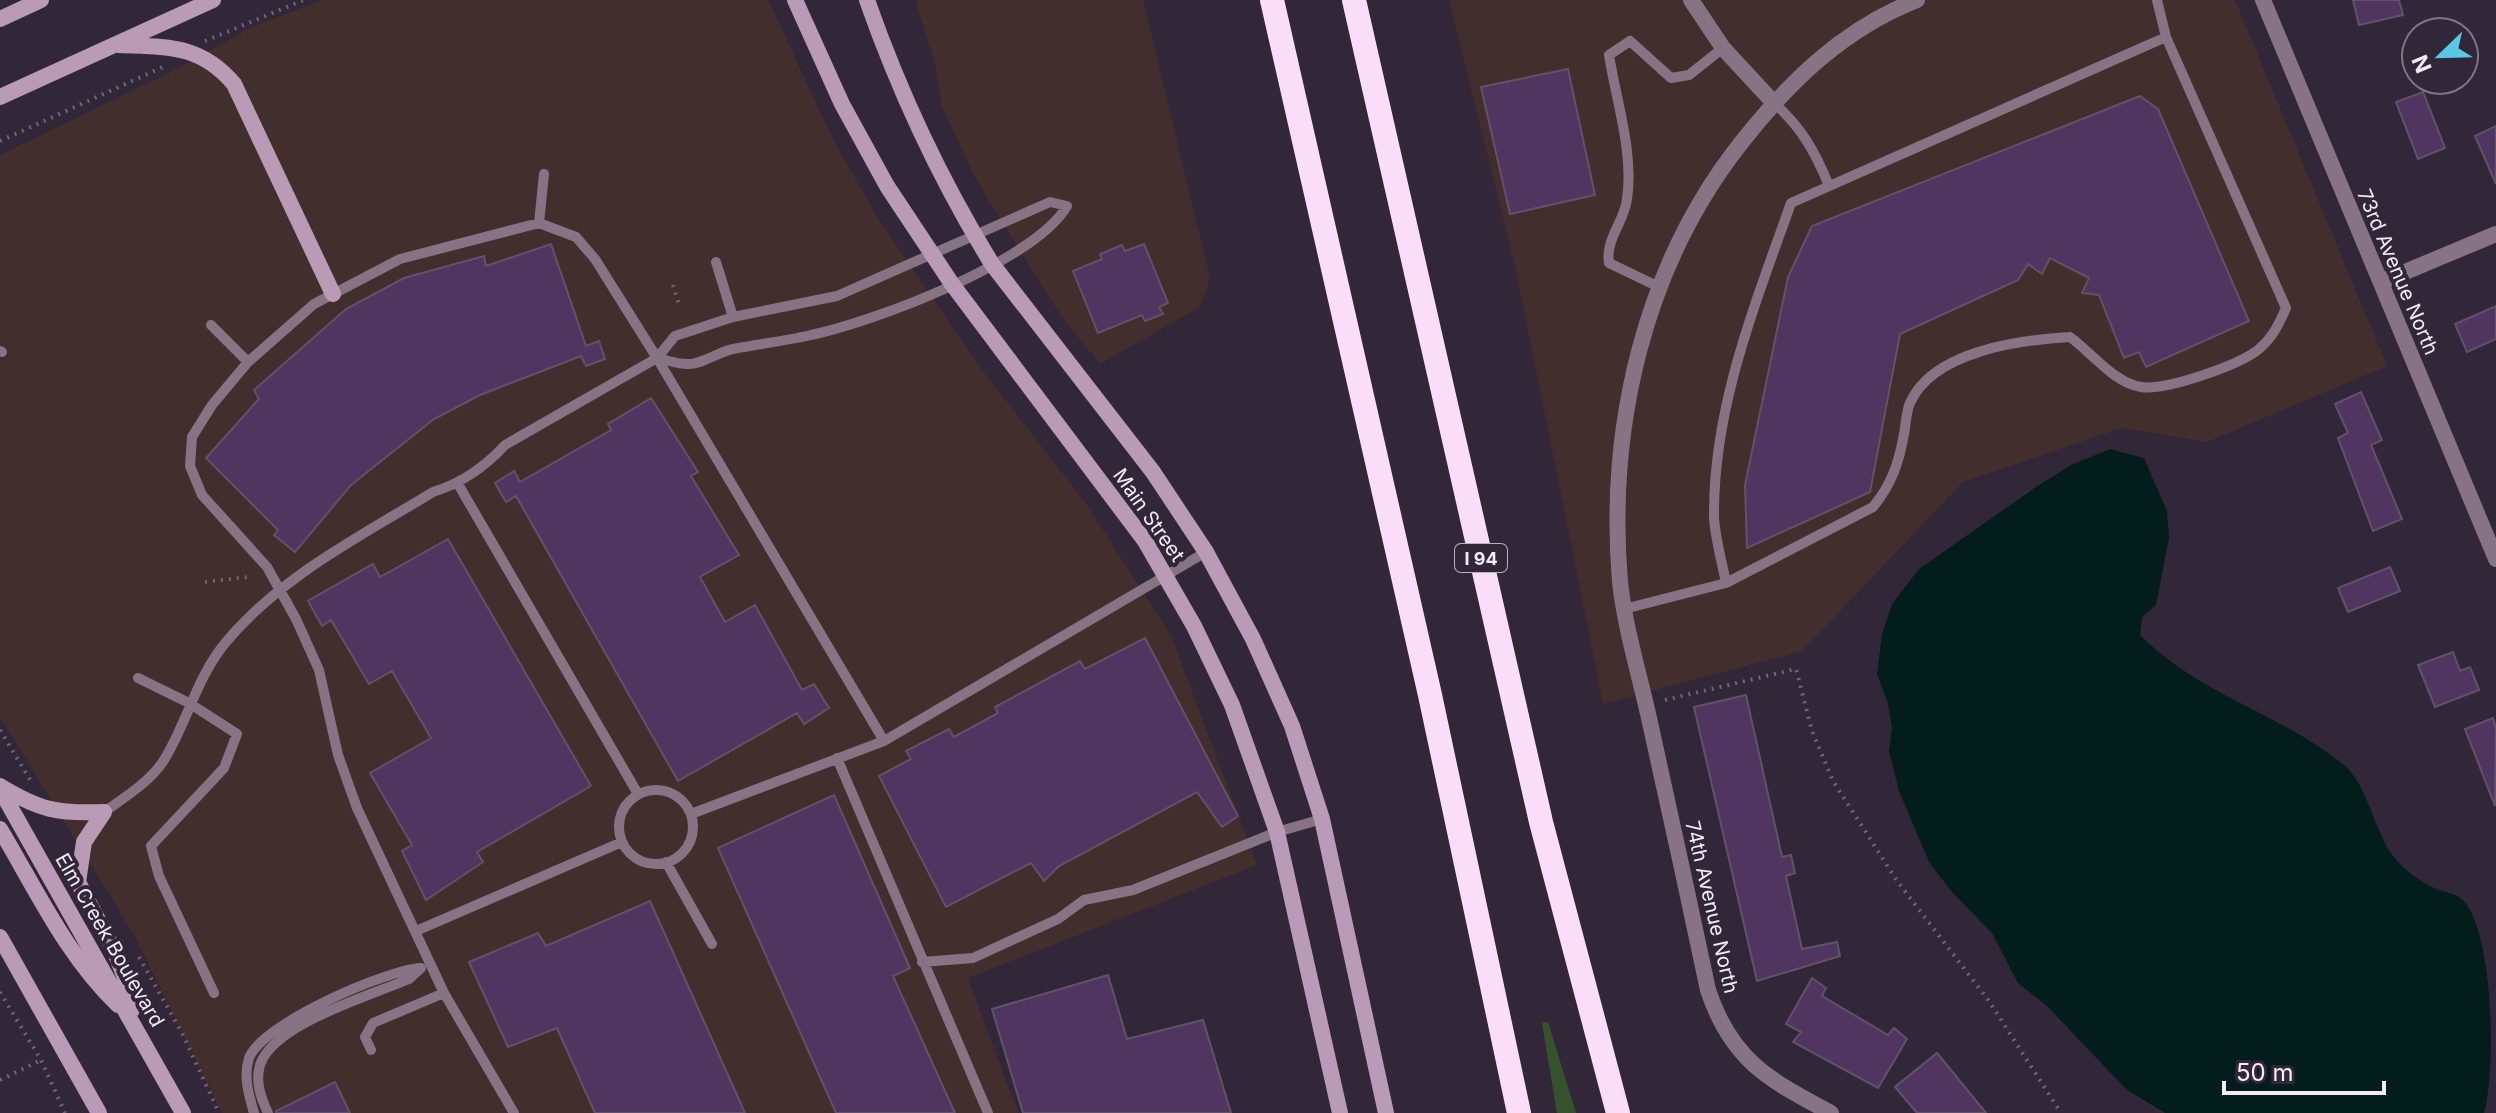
<svg xmlns="http://www.w3.org/2000/svg" width="2496" height="1113" font-family="Inter,sans-serif">
<style>
.commercial{fill:#422e2c}
.green{fill:#36522d}
.water{fill:#031c1c}
.building{fill:#503560;stroke:#605368;stroke-width:2}
.lines{fill:none;stroke-linecap:round;stroke-linejoin:round}
.path{stroke:#706676;stroke-width:4;stroke-dasharray:2 6;stroke-linecap:butt}
.lane{stroke:#867384;stroke-width:10}
.street{stroke:#867384;stroke-width:16}
.secondary{stroke:#ba9bb6;stroke-width:16}
.highway{stroke:#faddf6;stroke-width:24}
.labels{text-anchor:middle;dominant-baseline:central;stroke-width:8;stroke-linejoin:round;paint-order:stroke}
.shield{fill:#322739;stroke:#b9b1bf;stroke-width:2}
.shield-label{font-size:18px;font-weight:bold;fill:#f3ecf8}
.street-label{font-size:20px;fill:#f3ecf8;stroke:#322739}
</style>
<rect width="100%" height="100%" fill="#322739"/>
<path class="commercial" d="M 322,0 L 768,0 L 833,139 L 879,220 L 983,371 L 1084,501 L 1171,635 L 1257,865 L 968,978 L 1018,1113 L 222,1113 L 133,933 L 0,717 L 0,155 L 177,69 L 250,28 Z
M 915,0 L 1143,0 L 1210,278 L 1200,307 L 1100,364 L 1061,316 L 974,176 L 941,103 L 935,63 Z
M 1449,0 L 2235,0 L 2387,366 L 2207,442 L 2121,428 L 1963,482 L 1802,651 L 1603,704 L 1517,275 Z"/>
<path class="green" d="M 1548,1022 L 1576,1113 L 1557,1113 L 1542,1023 Z"/>
<path class="water" d="M 2110,449 L 2144,458 L 2167,511 L 2169,538 L 2156,605 L 2142,617 L 2140,635 C 2201,696 2280,713 2344,765 C 2366,782 2375,832 2393,856 C 2404,870 2419,881 2436,889 C 2443,892 2453,893 2459,897 C 2495,922 2496,1075 2484,1113 L 2165,1113 L 2126,1089 L 2047,1006 L 2018,983 L 1992,933 L 1952,892 L 1929,862 L 1899,791 L 1889,751 L 1892,728 L 1888,704 L 1877,674 L 1882,634 L 1892,604 L 1919,569 L 2036,487 L 2071,465 Z"/>
<path class="building" d="M 2353,0 L 2399,0 L 2403,15 L 2359,25 Z
M 1568,69 L 1595,195 L 1510,214 L 1481,87 Z
M 2423,92 L 2445,148 L 2418,159 L 2396,102 Z
M 2140,96 L 2158,109 L 2249,321 L 2146,367 L 2139,352 L 2124,358 L 2099,295 L 2082,293 L 2089,278 L 2050,258 L 2042,274 L 2028,264 L 2018,280 L 1900,334 L 1870,492 L 1747,548 L 1745,485 L 1788,277 L 1812,226 Z
M 2496,126 L 2496,184 L 2475,136 Z
M 551,244 L 586,346 L 599,341 L 605,359 L 586,366 L 581,356 L 480,395 L 434,419 L 351,485 L 295,552 L 274,535 L 278,530 L 206,458 L 259,399 L 254,390 L 346,309 L 404,278 L 484,256 L 486,266 Z
M 1144,244 L 1168,303 L 1159,307 L 1163,314 L 1145,321 L 1142,315 L 1098,333 L 1073,271 L 1102,259 L 1100,254 L 1122,245 L 1125,251 Z
M 2496,306 L 2496,339 L 2467,352 L 2455,324 Z
M 2361,392 L 2382,440 L 2371,445 L 2402,519 L 2373,531 L 2338,438 L 2348,433 L 2335,404 Z
M 651,398 L 698,472 L 691,476 L 739,555 L 700,577 L 725,622 L 755,605 L 802,690 L 814,684 L 829,708 L 804,724 L 797,713 L 678,781 L 516,496 L 506,502 L 495,483 L 514,471 L 520,482 L 611,430 L 608,424 Z
M 448,539 L 591,786 L 477,852 L 483,862 L 426,900 L 402,851 L 412,845 L 370,773 L 431,738 L 392,671 L 369,684 L 331,620 L 322,626 L 308,601 L 373,564 L 380,577 Z
M 2390,567 L 2400,591 L 2348,612 L 2338,588 Z
M 1145,638 L 1238,816 L 1222,827 L 1197,792 L 1059,866 L 1044,881 L 1031,863 L 946,907 L 879,776 L 911,759 L 906,751 L 949,729 L 954,737 L 998,713 L 995,707 L 1080,661 L 1085,669 Z
M 2453,652 L 2460,671 L 2470,667 L 2479,690 L 2435,707 L 2418,665 Z
M 1746,695 L 1782,857 L 1791,855 L 1795,873 L 1786,876 L 1802,949 L 1837,942 L 1840,956 L 1757,981 L 1694,707 Z
M 2493,718 L 2496,728 L 2495,806 L 2465,729 Z
M 834,795 L 910,968 L 893,976 L 955,1113 L 836,1113 L 718,848 Z
M 650,901 L 745,1113 L 595,1113 L 557,1028 L 508,1047 L 469,962 L 538,933 L 546,946 Z
M 1108,975 L 1127,1039 L 1203,1020 L 1231,1113 L 1023,1113 L 992,1009 Z
M 1812,978 L 1826,988 L 1822,996 L 1888,1035 L 1894,1028 L 1907,1039 L 1878,1088 L 1793,1042 L 1801,1032 L 1786,1024 Z
M 1937,1053 L 1986,1113 L 1917,1113 L 1895,1087 Z
M 335,1082 L 350,1113 L 276,1113 L 276,1111 Z"/>
<g class="lines">
<path class="path" d="M 205,41 L 304,0
M 0,141 L 165,66
M 673,285 L 679,305
M 205,582 L 248,577
M 1665,700 L 1796,669 L 1812,731 L 1833,781 L 1897,881 L 1989,1001 L 2061,1113
M 0,730 L 32,783
M 139,957 L 182,1033 L 219,1113
M 0,992 L 41,1060 L 65,1113
M 0,1080 L 41,1060"/>
<path class="lane" d="M 2157,0 L 2166,37
M 1773,102 C 1801,127 1815,151 1829,186
M 1050,202 L 1067,206 C 1035,261 874,322 811,335 C 785,341 759,344 733,349 C 718,352 701,365 687,364 C 678,364 666,360 657,358 L 675,336 L 733,317 L 837,296 Z
M 539,223 L 544,174
M 716,262 L 733,317
M 1659,287 L 1609,263 C 1605,239 1624,223 1627,199 C 1634,153 1616,100 1609,55 L 1630,41 L 1671,78 L 1689,75 L 1723,48
M 211,325 L 248,362
M 0,351 L 2,352
M 458,484 L 638,794
M 1624,609 L 1726,583 C 1722,562 1715,538 1714,517 C 1713,407 1755,305 1791,203 L 2166,37 L 2286,308 C 2279,324 2273,337 2259,349 C 2240,365 2165,391 2141,387 C 2114,383 2091,352 2070,337 C 2020,340 1933,351 1910,403 C 1906,412 1906,424 1904,434 C 1899,462 1892,484 1873,507 L 1726,583
M 138,678 L 189,703 L 237,734 L 224,768 L 151,846 L 159,876 L 214,993
M 837,758 L 988,1113
M619 827a37 37 0 1 1 74 0a37 37 0 1 1-74 0Z
M 104,812 C 125,797 150,782 164,760 C 188,721 196,678 226,642 C 281,576 361,536 433,492 C 462,483 484,468 505,445 L 657,358
M 691,814 L 884,741 L 1206,552
M 666,862 L 712,944
M 416,931 L 622,842
M 922,962 L 973,958 L 1058,919 L 1084,900 L 1133,890 L 1277,832 L 1322,819
M 371,1050 L 365,1037 L 373,1023 L 444,993
M 254,1113 C 249,1096 243,1076 249,1058 C 262,1024 385,970 421,968
M 268,1113 C 261,1098 255,1082 260,1065 C 273,1024 372,995 409,979 L 421,968
M 514,1113 L 444,993 L 357,808 L 338,755 L 319,670 L 296,619 L 267,567 L 202,495 L 190,466 L 192,437 L 212,405 L 248,362 L 314,304 L 400,259 L 539,223 L 576,237 L 595,259 L 657,358 L 884,741"/>
<path class="street" d="M 1691,0 L 1723,48 L 1773,102
M 2263,0 L 2496,559
M 2381,282 L 2496,234
M 1831,1113 C 1769,1080 1731,1060 1708,990 C 1689,899 1669,809 1649,718 C 1639,673 1625,628 1620,582 C 1607,427 1644,266 1741,143 C 1789,82 1843,29 1917,0"/>
<path class="secondary" d="M 795,0 L 842,104 L 887,186 L 952,284 L 1145,541 L 1194,626 L 1232,705 L 1277,832 L 1340,1113
M 867,0 C 899,91 941,181 992,264 L 1153,472 L 1206,552 L 1253,639 L 1292,726 L 1322,819 L 1386,1113
M 0,19 L 41,0
M 118,45 C 167,47 200,44 234,84 L 333,294
M 0,97 L 213,0
M 0,786 C 39,810 58,814 104,812
M 0,789 L 183,1113
M 104,812 L 84,842 L 78,882 L 115,952 L 127,983 L 132,1010
M 0,829 C 36,889 66,955 118,1005
M 0,937 L 99,1113"/>
<path class="highway" d="M 1272,0 L 1430,695 L 1519,1113
M 1354,0 L 1541,822 L 1618,1113"/>
</g>
<g class="labels">
<rect class="shield" x="1455" y="544" width="52" height="28" rx="6"/>
<g class="shield-label">
<text x="1481" y="558">I 94</text>
</g>
<g class="street-label">
<text transform="translate(2398 272) rotate(67)">73rd Avenue North</text>
<text transform="translate(1149 515) rotate(55)">Main Street</text>
<text transform="translate(1712 907) rotate(77)">74th Avenue North</text>
<text transform="translate(110 940) rotate(60)">Elm Creek Boulevard</text>
</g>
</g>
<g transform="translate(2440 56) rotate(247)"><circle r="38" fill="#322739" stroke="#7f7685" stroke-width="2"/>
<path d="M0-6L14 30L0 20L-14 30Z" fill="#59c8e5"/>
<text y="-12" font-size="22" font-weight="bold" text-anchor="middle" fill="#f3ecf8">N</text>
</g>
<path d="M2224 1081v12h160v-12" fill="none" stroke="#f3ecf8" stroke-width="4"/>
<text x="2236" y="1081" font-size="24" fill="#f3ecf8" stroke="#322739" stroke-width="6" paint-order="stroke">50 m</text>
</svg>
